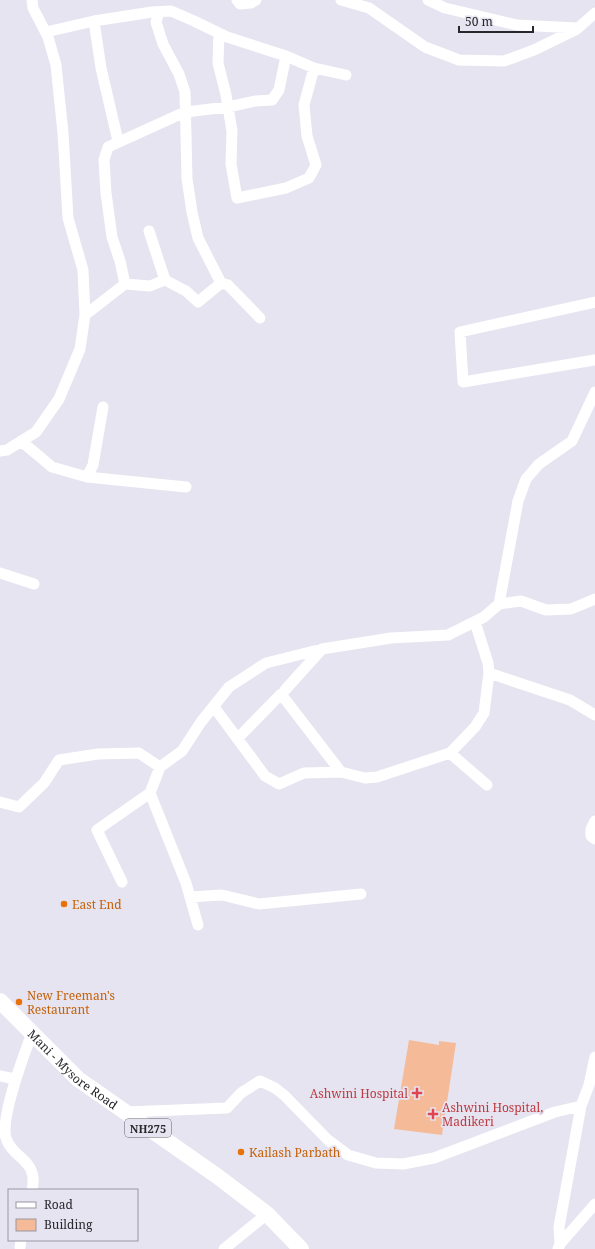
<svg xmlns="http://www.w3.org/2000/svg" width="595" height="1249" font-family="'Noto Serif',serif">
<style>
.building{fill:#f5bb98}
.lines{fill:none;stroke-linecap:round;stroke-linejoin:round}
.minor{stroke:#fff;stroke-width:11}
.highway{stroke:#fff;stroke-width:16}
.food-dot{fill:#e8710a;stroke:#e5e4f0;stroke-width:1.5}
.health-dot{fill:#e0444e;stroke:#e5e4f0;stroke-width:1.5}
.labels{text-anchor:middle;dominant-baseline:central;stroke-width:3.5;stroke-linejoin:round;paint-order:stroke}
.shield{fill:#e5e4f0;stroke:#616067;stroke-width:1}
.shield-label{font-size:11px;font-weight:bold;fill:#28272c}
.food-label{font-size:12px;fill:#c56008;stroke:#e5e4f0;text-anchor:start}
.street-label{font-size:12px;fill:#28272c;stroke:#e5e4f0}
.health-label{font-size:12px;fill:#be3a42;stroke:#e5e4f0;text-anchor:end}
</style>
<rect width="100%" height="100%" fill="#e5e4f0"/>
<path class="building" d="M 409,1040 L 439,1045 L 439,1041 L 456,1043 L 442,1135 L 394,1129 Z"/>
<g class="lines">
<path class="minor" d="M 237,0 L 240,4 L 251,3 L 256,0
M 341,0 L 369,8 L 425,47 L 459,60 L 504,61 L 534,50 L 577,29 L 595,13
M 428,0 L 445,8 L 517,25 L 577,28
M 159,12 L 156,22 L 163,44 L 179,74 L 185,92 L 187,179 L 192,212 L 198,238 L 221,283 L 228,285 L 260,318
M 94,21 L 101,68 L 118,141
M 46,32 L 94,21 L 152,12 L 171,11 L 194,21 L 227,37 L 286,56 L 314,68 L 346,75
M 219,33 L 218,63 L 226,95 L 232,131 L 231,164 L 237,198 L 286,188 L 309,178 L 316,165 L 307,136 L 304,105 L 314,68
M 149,231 L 165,280 L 186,291 L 198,302 L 221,283
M 125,284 L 150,286 L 165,280
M 595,302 L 460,332 L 463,382 L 595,360
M 85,315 L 125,284 L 120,261 L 112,237 L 106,193 L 104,160 L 108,147 L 185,112 L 228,107 L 256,101 L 272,100 L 279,90 L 286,56
M 21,441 L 52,467 L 87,477 L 186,487
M 0,451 L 7,450 L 36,432 L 59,399 L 80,349 L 85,315 L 83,270 L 68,218 L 63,133 L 56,65 L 48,37 L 33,8 L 32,0
M 87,477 L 93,465 L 103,407
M 0,573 L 34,584
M 499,604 L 518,501 L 526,479 L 539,464 L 572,441 L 595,392
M 489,673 L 570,700 L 595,715
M 285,690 L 322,649
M 214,707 L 265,776 L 279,784 L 304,773 L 341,772 L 365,778 L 377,777 L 450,753 L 475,727 L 484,713 L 489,673 L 488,663 L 475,622
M 238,738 L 281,694 L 341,772
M 450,753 L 487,785
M 0,802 L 19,807 L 44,783 L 59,760 L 98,754 L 139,753 L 160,767
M 595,821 L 591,829 L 591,836 L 595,839
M 122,882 L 97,830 L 150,793
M 190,897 L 222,895 L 259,904 L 361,894
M 198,925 L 186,883 L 150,793 L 160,767 L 182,751 L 201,722 L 229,687 L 266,663 L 322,649 L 391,638 L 448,635 L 484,617 L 499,604 L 521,601 L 546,610 L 571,609 L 595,599
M 0,1076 L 15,1079
M 126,1112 L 227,1108 L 241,1093 L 260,1081 L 275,1088 L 284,1095 L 328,1140 L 348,1155 L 376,1163 L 403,1164 L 434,1158 L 555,1112 L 581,1106
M 32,1190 C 39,1159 12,1159 6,1138 C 0,1117 24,1055 32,1033
M 560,1244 L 595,1204
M 20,1247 L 21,1240
M 224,1249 L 267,1214
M 558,1249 L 560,1244 L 559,1227 L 581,1106 L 589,1085 L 595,1057"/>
<path class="highway" id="s1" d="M 0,1001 L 78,1079 L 217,1176 L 267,1214 L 301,1249"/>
</g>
<g class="food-dot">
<circle cx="64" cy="904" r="4"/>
<circle cx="19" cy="1002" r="4"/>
<circle cx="241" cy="1152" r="4"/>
</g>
<g class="health-dot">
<path d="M415 1087h4v4h4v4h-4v4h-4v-4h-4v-4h4z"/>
<path d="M431 1108h4v4h4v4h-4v4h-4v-4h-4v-4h4z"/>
</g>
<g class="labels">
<rect class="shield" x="125" y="1119" width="46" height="18" rx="3"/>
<g class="shield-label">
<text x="148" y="1128">NH275</text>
</g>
<g class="food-label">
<text x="72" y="904">East End</text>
<text x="27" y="995">New Freeman's<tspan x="27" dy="14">Restaurant</tspan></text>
<text x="249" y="1152">Kailash Parbath</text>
</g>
<g class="street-label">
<text stroke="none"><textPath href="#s1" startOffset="100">Mani - Mysore Road</textPath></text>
</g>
<g class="health-label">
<text x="408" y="1093">Ashwini Hospital</text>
<text x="442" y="1107" text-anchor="start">Ashwini Hospital,<tspan x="442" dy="14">Madikeri</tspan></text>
</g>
</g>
<rect x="8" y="1189" width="130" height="52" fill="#e5e4f0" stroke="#9998a2"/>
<rect x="16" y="1202" width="20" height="6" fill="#ffffff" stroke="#9998a2"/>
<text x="44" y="1209" font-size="12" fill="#28272c">Road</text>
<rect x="16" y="1219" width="20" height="12" fill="#f5bb98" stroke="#9998a2"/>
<text x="44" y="1229" font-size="12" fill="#28272c">Building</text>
<path d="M459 26v6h74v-6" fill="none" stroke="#28272c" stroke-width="2"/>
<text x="465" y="26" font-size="12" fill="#28272c" stroke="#e5e4f0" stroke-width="3" paint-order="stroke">50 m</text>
</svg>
